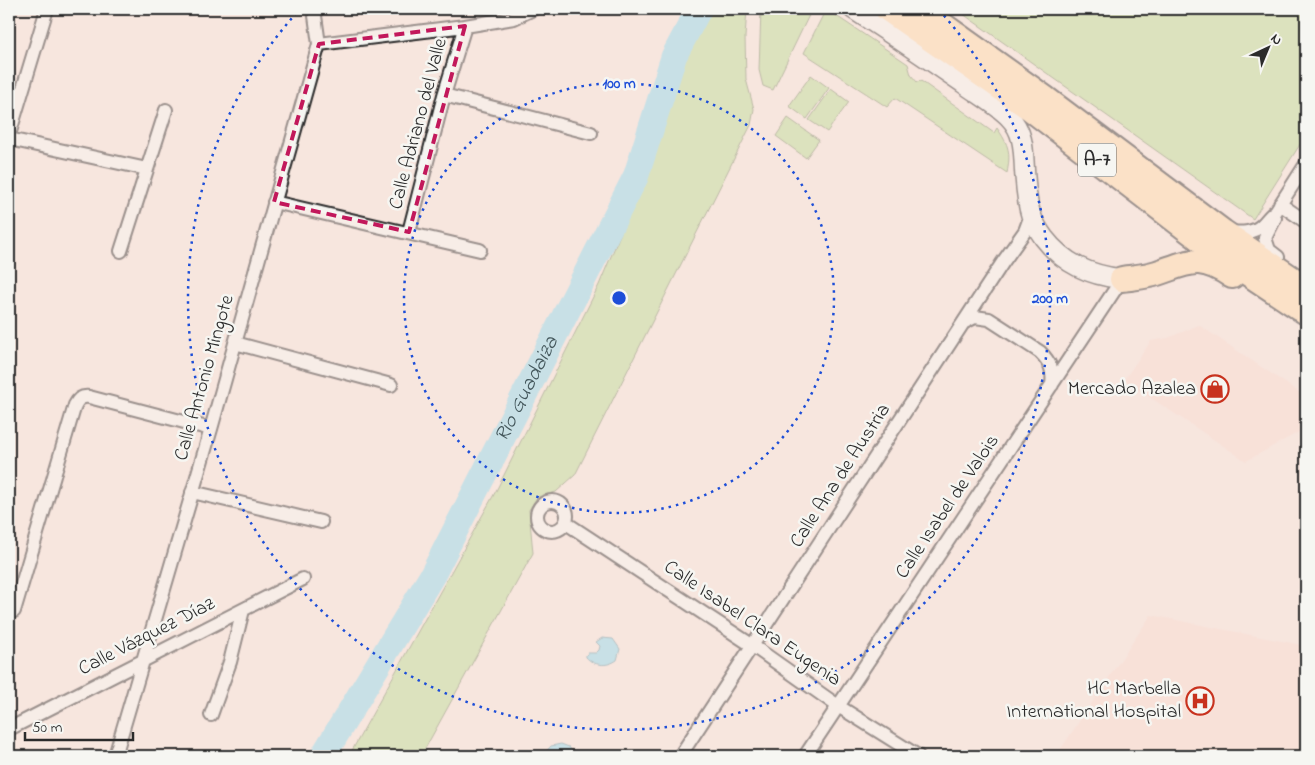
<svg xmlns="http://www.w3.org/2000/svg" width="1315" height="765" font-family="'Indie Flower',sans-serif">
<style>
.built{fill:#f8dbd0}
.green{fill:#bbdd97;stroke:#738461}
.water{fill:#8edaef;stroke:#6694a1}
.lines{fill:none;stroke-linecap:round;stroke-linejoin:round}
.river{stroke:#8edaef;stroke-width:26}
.street-casing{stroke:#2b2b2b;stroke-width:16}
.secondary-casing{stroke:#2b2b2b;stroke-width:22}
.highway-casing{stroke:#2b2b2b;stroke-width:28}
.street{stroke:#f6f6f2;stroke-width:12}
.secondary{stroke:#f6f6f2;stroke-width:19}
.highway{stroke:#fedbac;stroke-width:24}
.marked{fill:none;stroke:#c2185b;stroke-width:4;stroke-dasharray:10 6;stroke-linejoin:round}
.ring{fill:none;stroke:#1d4ed8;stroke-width:2.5;stroke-dasharray:2.5 5}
.labels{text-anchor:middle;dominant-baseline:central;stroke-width:5;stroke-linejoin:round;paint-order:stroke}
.shield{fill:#f6f6f2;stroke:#686867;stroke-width:1}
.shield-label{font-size:19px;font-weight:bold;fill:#2b2b2b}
.street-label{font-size:20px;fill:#2b2b2b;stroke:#f6f6f2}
.poi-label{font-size:20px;fill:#2b2b2b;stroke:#f6f6f2;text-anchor:end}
.water-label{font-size:21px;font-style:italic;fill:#44575c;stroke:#f6f6f2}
.centre{fill:#1d4ed8;stroke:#f6f6f2;stroke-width:2.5}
.ring-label{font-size:15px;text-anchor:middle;font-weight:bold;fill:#1d4ed8;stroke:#f6f6f2;stroke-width:5;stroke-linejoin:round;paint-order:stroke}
</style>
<rect width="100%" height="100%" fill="#f7e6de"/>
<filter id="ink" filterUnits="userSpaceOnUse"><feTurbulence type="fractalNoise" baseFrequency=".02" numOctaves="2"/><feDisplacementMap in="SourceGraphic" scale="10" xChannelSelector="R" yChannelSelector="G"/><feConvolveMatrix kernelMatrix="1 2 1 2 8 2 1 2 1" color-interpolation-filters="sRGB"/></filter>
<g filter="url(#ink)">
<path class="built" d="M 1199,325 L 1306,397 L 1306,428 L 1246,461 L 1124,380 L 1151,341 L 1168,338 Z
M 1151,615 L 1306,646 L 1306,756 L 1056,756 Z"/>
<path class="green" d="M 707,9 L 747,9 L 745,37 L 746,79 L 754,109 L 751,125 L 575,475 L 556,492 L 537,497 L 529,510 L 533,553 L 421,756 L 349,756 L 497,489 L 599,285 L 638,192 L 661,111 L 688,44 Z
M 761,9 L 812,9 L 773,90 L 763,86 L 759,70 Z
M 826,9 L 908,64 L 911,75 L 917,82 L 921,81 L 994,133 L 997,128 C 1009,145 1011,153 1007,173 L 895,98 L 887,107 L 804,53 Z
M 956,9 L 1306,9 L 1306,135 L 1253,219 Z
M 811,75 L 829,88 L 807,119 L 789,106 Z
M 831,89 L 849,102 L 827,132 L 809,120 Z
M 788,118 L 819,140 L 806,158 L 776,136 Z"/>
<path class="water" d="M 602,638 L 613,639 L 620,649 L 617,660 C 607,667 594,666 586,657 L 586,655 L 588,653 L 596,653 L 599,650 L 600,646 L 596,642 Z
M 561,744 L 569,747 L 576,756 L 542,756 L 551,746 Z"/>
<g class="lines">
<path class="river" id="s1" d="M 323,756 L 433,574 L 636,176 L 674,56 L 699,9"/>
<g class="street-casing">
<path id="street" d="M 319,44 L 465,26 L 514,18 L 533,9
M 444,95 L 591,133
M 9,135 L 47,9
M 9,139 L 147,169
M 274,202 L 480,250
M 1280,204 L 1306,222
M 1275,218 L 1265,238 L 1269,250 L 1278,257
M 409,232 L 444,95 L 465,26
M 1228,232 C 1240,233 1253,234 1262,225 C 1267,220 1270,215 1276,211 L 1306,164
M 121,251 L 166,110
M 963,323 L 975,317 L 989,319 L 1040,352 C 1050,362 1054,370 1052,385
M 235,343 L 391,385
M 192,492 L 321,522
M537 516a15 15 0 1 1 30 0a15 15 0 1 1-30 0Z
M 566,523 L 753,646 L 838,706 L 918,756
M 14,611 L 75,405 C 78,399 82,396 89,397 L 211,429
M 211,715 L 230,662 L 243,610
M 9,729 L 303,579
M 115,756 L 211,429 L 319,44 L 314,9
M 680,756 L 1003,262 L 1025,231 L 1031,215
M 805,756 L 1122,279"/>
</g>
<g class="secondary-casing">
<path id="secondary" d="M 853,9 C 890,33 927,58 963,83 C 978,94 996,104 1009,117 C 1026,134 1023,155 1025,177 C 1026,190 1027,203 1031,215 C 1034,223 1039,231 1044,238 C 1064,264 1089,275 1122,279"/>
</g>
<g class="highway-casing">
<path id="highway" d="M 887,9 L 1031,109 L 1222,256 L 1306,312
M 920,9 L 1046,99 L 1223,232 L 1306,288
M 1122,279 C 1134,277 1145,277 1157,273 C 1190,262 1199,254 1232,276"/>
</g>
<use href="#street" class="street"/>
<use href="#secondary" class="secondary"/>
<use href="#highway" class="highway"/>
</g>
</g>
<path d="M0 0H1315V765H0ZM 465,26 L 409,232 L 274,202 L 319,44 Z" fill="#f7e6de" fill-opacity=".55" fill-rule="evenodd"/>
<path class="marked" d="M 465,26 L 409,232 L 274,202 L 319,44 Z"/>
<g class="ring">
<circle cx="619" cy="298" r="215"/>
<path d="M939 10A431 431 0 1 1 299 10"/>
</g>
<defs>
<g id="shop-ring" transform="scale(1.4375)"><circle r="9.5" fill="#f6f6f2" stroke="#c8321e" stroke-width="1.5"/><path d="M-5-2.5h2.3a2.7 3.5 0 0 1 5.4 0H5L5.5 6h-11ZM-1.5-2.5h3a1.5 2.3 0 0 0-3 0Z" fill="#c8321e"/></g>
<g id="hospital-ring" transform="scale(1.4375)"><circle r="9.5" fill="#f6f6f2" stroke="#c8321e" stroke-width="1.5"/><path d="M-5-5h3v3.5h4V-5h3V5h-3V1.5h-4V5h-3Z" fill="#c8321e"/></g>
</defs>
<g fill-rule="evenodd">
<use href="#shop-ring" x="1215" y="389"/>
<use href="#hospital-ring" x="1200" y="701"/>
</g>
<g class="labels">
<rect class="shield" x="1078" y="143.5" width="38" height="33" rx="4"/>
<g class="shield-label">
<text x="1097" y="160">A-7</text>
</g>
<g class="street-label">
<text transform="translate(419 124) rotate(-75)">Calle Adriano del Valle</text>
<text transform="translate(205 378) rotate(-74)">Calle Antonio Mingote</text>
<text transform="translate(841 476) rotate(-57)">Calle Ana de Austria</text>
<text transform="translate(948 507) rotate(-56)">Calle Isabel de Valois</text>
<text transform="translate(752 624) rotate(34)">Calle Isabel Clara Eugenia</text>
<text transform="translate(147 637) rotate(-27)">Calle Vázquez Díaz</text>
</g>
<g class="poi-label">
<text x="1196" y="389">Mercado Azalea</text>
<text x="1181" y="689">HC Marbella<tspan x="1181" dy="23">International Hospital</tspan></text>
</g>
<g class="water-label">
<text stroke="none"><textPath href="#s1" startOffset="420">Rio Guadaiza</textPath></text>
</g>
</g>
<circle cx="619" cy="298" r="8" class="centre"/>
<g class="ring-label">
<text x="619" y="88">100 m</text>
<text x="1050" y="303">200 m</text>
</g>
<rect width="1315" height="765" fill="none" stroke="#f6f6f2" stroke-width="30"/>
<rect x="15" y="15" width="1285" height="735" fill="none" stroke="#2b2b2b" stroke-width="2" filter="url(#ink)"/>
<g transform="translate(1268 48) rotate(44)" stroke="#f6f6f2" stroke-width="4" paint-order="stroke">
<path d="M0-4L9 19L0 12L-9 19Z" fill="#2b2b2b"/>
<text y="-8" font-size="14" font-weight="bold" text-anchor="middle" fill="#2b2b2b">N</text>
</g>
<path d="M25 732v8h108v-8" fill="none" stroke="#2b2b2b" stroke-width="2.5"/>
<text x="32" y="732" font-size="15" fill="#2b2b2b" stroke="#f6f6f2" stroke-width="4" paint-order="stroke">50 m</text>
</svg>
